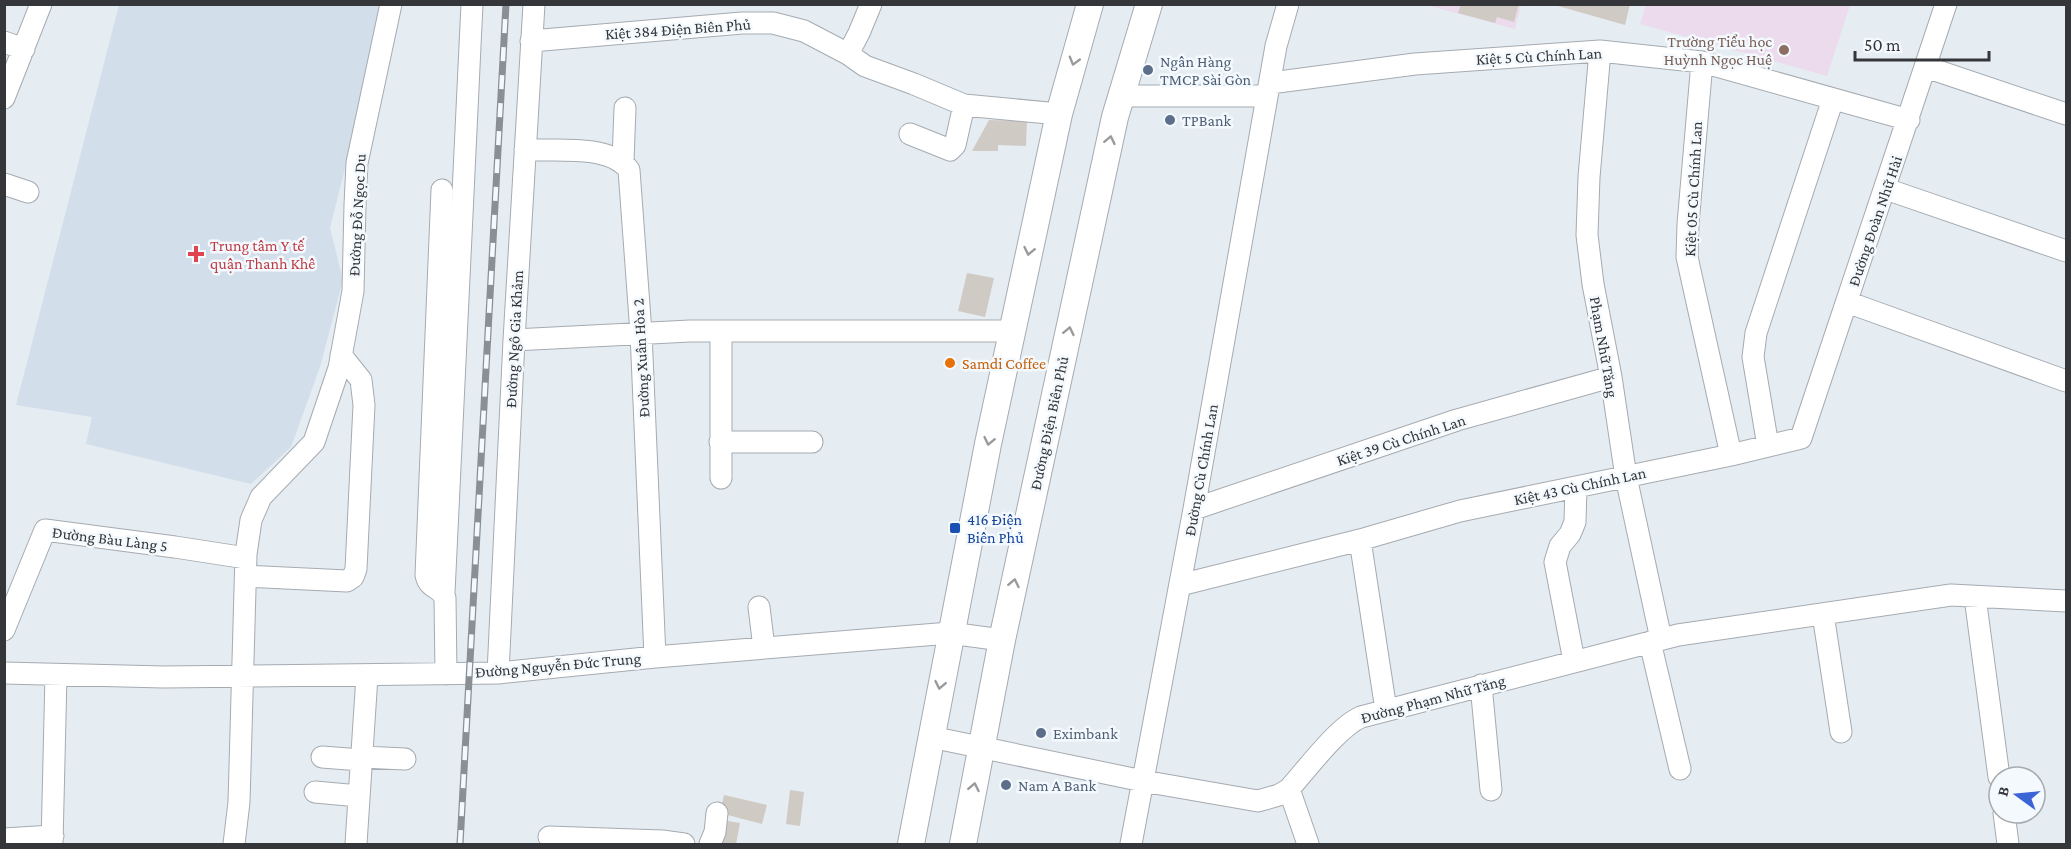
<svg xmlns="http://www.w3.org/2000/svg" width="2071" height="849" font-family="'Crimson Pro',serif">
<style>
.built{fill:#d2deea}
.education{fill:#ecdbec}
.building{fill:#d0cac4}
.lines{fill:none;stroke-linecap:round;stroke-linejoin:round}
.minor-casing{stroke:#a5abb1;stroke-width:23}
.major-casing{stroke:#a5abb1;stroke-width:28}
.minor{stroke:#fff;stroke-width:21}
.major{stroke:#fff;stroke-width:26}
.rail-casing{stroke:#8a8f93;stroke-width:7}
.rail{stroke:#f4f9fe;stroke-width:4.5;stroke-dasharray:14;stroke-linecap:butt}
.oneway{stroke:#9a9a9c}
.education-dot{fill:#8d6e63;stroke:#f4f9fe;stroke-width:2}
.service-dot{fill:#5c6f8a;stroke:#f4f9fe;stroke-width:2}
.health-dot{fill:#e0444e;stroke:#f4f9fe;stroke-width:2}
.food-dot{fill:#e8710a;stroke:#f4f9fe;stroke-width:2}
.transit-dot{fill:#1a4fb4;stroke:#f4f9fe;stroke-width:2}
.labels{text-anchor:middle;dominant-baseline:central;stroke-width:5;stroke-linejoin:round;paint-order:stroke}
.street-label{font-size:16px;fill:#343639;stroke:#f4f9fe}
.education-label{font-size:16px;fill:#785e54;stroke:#f4f9fe;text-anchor:end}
.service-label{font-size:16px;fill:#4e5e75;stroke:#f4f9fe;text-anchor:start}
.health-label{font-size:16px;fill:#be3a42;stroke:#f4f9fe;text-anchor:start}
.food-label{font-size:16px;fill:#c56008;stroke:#f4f9fe;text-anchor:start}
.transit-label{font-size:16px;fill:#164399;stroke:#f4f9fe;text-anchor:start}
</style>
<rect width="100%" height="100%" fill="#e5ecf2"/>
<path class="built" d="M 119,5 L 386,5 L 330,228 L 343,280 L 320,367 L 291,447 L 251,484 L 86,444 L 92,417 L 16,405 Z"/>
<path class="education" d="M 1426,5 L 1521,5 L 1515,29 Z
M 1646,5 L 1646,4 L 1850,5 L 1827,76 L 1640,24 Z"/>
<path class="building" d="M 1461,4 L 1519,4 L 1514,22 L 1497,17 L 1495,23 L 1458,13 Z
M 1551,4 L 1630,4 L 1625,25 Z
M 989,120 L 1027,121 L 1026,146 L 998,145 L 998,151 L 972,151 Z
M 967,273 L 994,278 L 985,317 L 958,311 Z
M 790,790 L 804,792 L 800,826 L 786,824 Z
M 724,795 L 767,805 L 762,824 L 720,813 Z
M 722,820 L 740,823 L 736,844 L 718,844 Z"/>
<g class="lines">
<g class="minor-casing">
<path id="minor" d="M 531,41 L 742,23 L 773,23 L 804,31 L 848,54 L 865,66 L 914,84 L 964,105 L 1059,114
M 4,42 L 24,49
M 1600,51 L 1589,177 L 1587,235 L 1593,284 L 1611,377 L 1626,477 L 1661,639
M 848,54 L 859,33 L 871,4
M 1702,62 L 1688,224 L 1687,257 L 1731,455
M 1926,67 L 2066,114
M 1270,83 L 1415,64 L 1600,51 L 1702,62 L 1909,120
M 1120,96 L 1267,96
M 4,98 L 41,4
M 910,134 L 950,150 L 955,145 L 964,105
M 525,150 C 555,151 610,144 629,170 L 641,333 L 655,657
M 623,161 L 625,108
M 4,184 L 28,192
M 1886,189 L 2066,251
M 442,190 L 426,575 C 429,590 441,586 445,598 L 446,674
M 1847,302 L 2066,381
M 721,331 L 721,478
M 514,340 L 690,331 L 1012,331
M 720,442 L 812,442
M 1768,446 L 1753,357 L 1756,333 L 1833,99
M 1194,509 L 1457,420 L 1611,377
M 1360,540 L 1386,710
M 246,576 L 347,581 L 353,577 L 356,569 L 364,405 L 361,380 L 341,355
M 1180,585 L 1360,540 L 1460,511 L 1731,455 L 1801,438 L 1946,4
M 444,593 L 472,4
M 1975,597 L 1999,777
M 759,607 L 764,648
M 1823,614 L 1841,732
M 4,630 L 45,530 L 175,547 L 246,558
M 1650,642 L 1680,769
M 1574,661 L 1555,562 L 1560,546 L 1570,534 L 1575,522 L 1576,487
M 4,673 L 164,677 L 498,673 L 655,657 L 950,633 L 1002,640
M 498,673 L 514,340 L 534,4
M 1481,685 L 1491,790
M 931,737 L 1143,781 L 1258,801 L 1279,795 L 1289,789 C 1307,769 1338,727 1361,717 L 1678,635 L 1951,595 L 2066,601
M 322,757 L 361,760
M 362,757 L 405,759
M 1289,789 L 1308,844
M 315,792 L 359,796
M 2004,813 L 2008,844
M 549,837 L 662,841 L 684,844
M 4,839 L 53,836
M 52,844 L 56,675
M 234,844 L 239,802 L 246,554 L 251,520 L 261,497 L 314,442 L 339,368 L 353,291 L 355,205 L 357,163 L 391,4
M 356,844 L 367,676
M 710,844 L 715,832 L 717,813
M 1131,844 L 1194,509 L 1276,46 L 1288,4"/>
</g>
<g class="major-casing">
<path id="major" d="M 911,844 L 988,444 L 1059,114 L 1090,4
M 963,844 L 1002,640 L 1115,117 L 1149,4"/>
</g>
<use href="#minor" class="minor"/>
<use href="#major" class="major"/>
<g class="rail-casing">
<path id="rail" d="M 460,844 L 506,4"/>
</g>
<use href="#rail" class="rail"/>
</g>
<defs><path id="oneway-chevron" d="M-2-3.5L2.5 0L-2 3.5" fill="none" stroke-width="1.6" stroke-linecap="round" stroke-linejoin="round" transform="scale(1.5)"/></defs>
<g class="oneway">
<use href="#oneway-chevron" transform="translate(1074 61) rotate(106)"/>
<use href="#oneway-chevron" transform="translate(1110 140) rotate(-78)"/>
<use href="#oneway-chevron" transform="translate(1029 251) rotate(102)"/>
<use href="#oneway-chevron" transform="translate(1069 331) rotate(-78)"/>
<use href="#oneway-chevron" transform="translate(989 441) rotate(102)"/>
<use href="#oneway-chevron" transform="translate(1014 583) rotate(-78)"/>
<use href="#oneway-chevron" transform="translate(940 685) rotate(101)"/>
<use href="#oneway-chevron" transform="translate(974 787) rotate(-79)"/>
</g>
<circle class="education-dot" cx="1784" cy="50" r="6"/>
<g class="service-dot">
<circle cx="1148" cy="70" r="6"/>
<circle cx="1170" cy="120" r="6"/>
<circle cx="1041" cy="733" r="6"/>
<circle cx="1006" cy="785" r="6"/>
</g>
<path class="health-dot" d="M193 245h6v6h6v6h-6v6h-6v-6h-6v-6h6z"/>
<circle class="food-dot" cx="950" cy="363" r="6"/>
<rect class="transit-dot" x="949" y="522" width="12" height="12" rx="3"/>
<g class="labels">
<g class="street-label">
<text transform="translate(678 29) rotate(-4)">Kiệt 384 Điện Biên Phủ</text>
<text transform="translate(1539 56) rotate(-3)">Kiệt 5 Cù Chính Lan</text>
<text transform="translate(1693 189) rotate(-87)">Kiệt 05 Cù Chính Lan</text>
<text transform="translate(357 215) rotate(-87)">Đường Đỗ Ngọc Du</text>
<text transform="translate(1875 221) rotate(-71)">Đường Đoàn Nhữ Hài</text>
<text transform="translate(514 339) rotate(-87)">Đường Ngô Gia Khảm</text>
<text transform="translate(1604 347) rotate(80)">Phạm Nhữ Tăng</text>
<text transform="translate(641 358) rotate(-93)">Đường Xuân Hòa 2</text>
<text transform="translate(1049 423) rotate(-78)">Đường Điện Biên Phủ</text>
<text transform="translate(1401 440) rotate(-18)">Kiệt 39 Cù Chính Lan</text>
<text transform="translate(1201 470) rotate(-80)">Đường Cù Chính Lan</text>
<text transform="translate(1580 486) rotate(-12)">Kiệt 43 Cù Chính Lan</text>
<text transform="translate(110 539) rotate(7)">Đường Bàu Làng 5</text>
<text transform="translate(558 665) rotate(-5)">Đường Nguyễn Đức Trung</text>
<text transform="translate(1433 699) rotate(-15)">Đường Phạm Nhữ Tăng</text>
</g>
<g class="education-label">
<text x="1772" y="41">Trường Tiểu học<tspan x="1772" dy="18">Huỳnh Ngọc Huệ</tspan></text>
</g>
<g class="service-label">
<text x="1160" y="61">Ngân Hàng<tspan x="1160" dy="18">TMCP Sài Gòn</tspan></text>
<text x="1182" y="120">TPBank</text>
<text x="1053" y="733">Eximbank</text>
<text x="1018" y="785">Nam A Bank</text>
</g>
<g class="health-label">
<text x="210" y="245">Trung tâm Y tế<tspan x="210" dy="18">quận Thanh Khê</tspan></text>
</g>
<g class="food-label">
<text x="962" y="363">Samdi Coffee</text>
</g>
<g class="transit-label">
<text x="967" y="519">416 Điện<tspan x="967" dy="18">Biên Phủ</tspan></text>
</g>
</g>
<rect width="2071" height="849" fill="none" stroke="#343639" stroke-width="12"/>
<g transform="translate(2017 795) rotate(285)"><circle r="28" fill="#f4f9fe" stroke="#a7abaf" stroke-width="1.5"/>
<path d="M0-4.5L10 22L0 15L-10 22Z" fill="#3b65d6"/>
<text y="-9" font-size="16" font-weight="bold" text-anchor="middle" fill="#343639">B</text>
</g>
<path d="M1855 51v9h134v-9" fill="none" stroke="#343639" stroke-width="3"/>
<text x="1864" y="51" font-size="18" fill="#343639" stroke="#f4f9fe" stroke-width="4.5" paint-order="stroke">50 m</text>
</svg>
